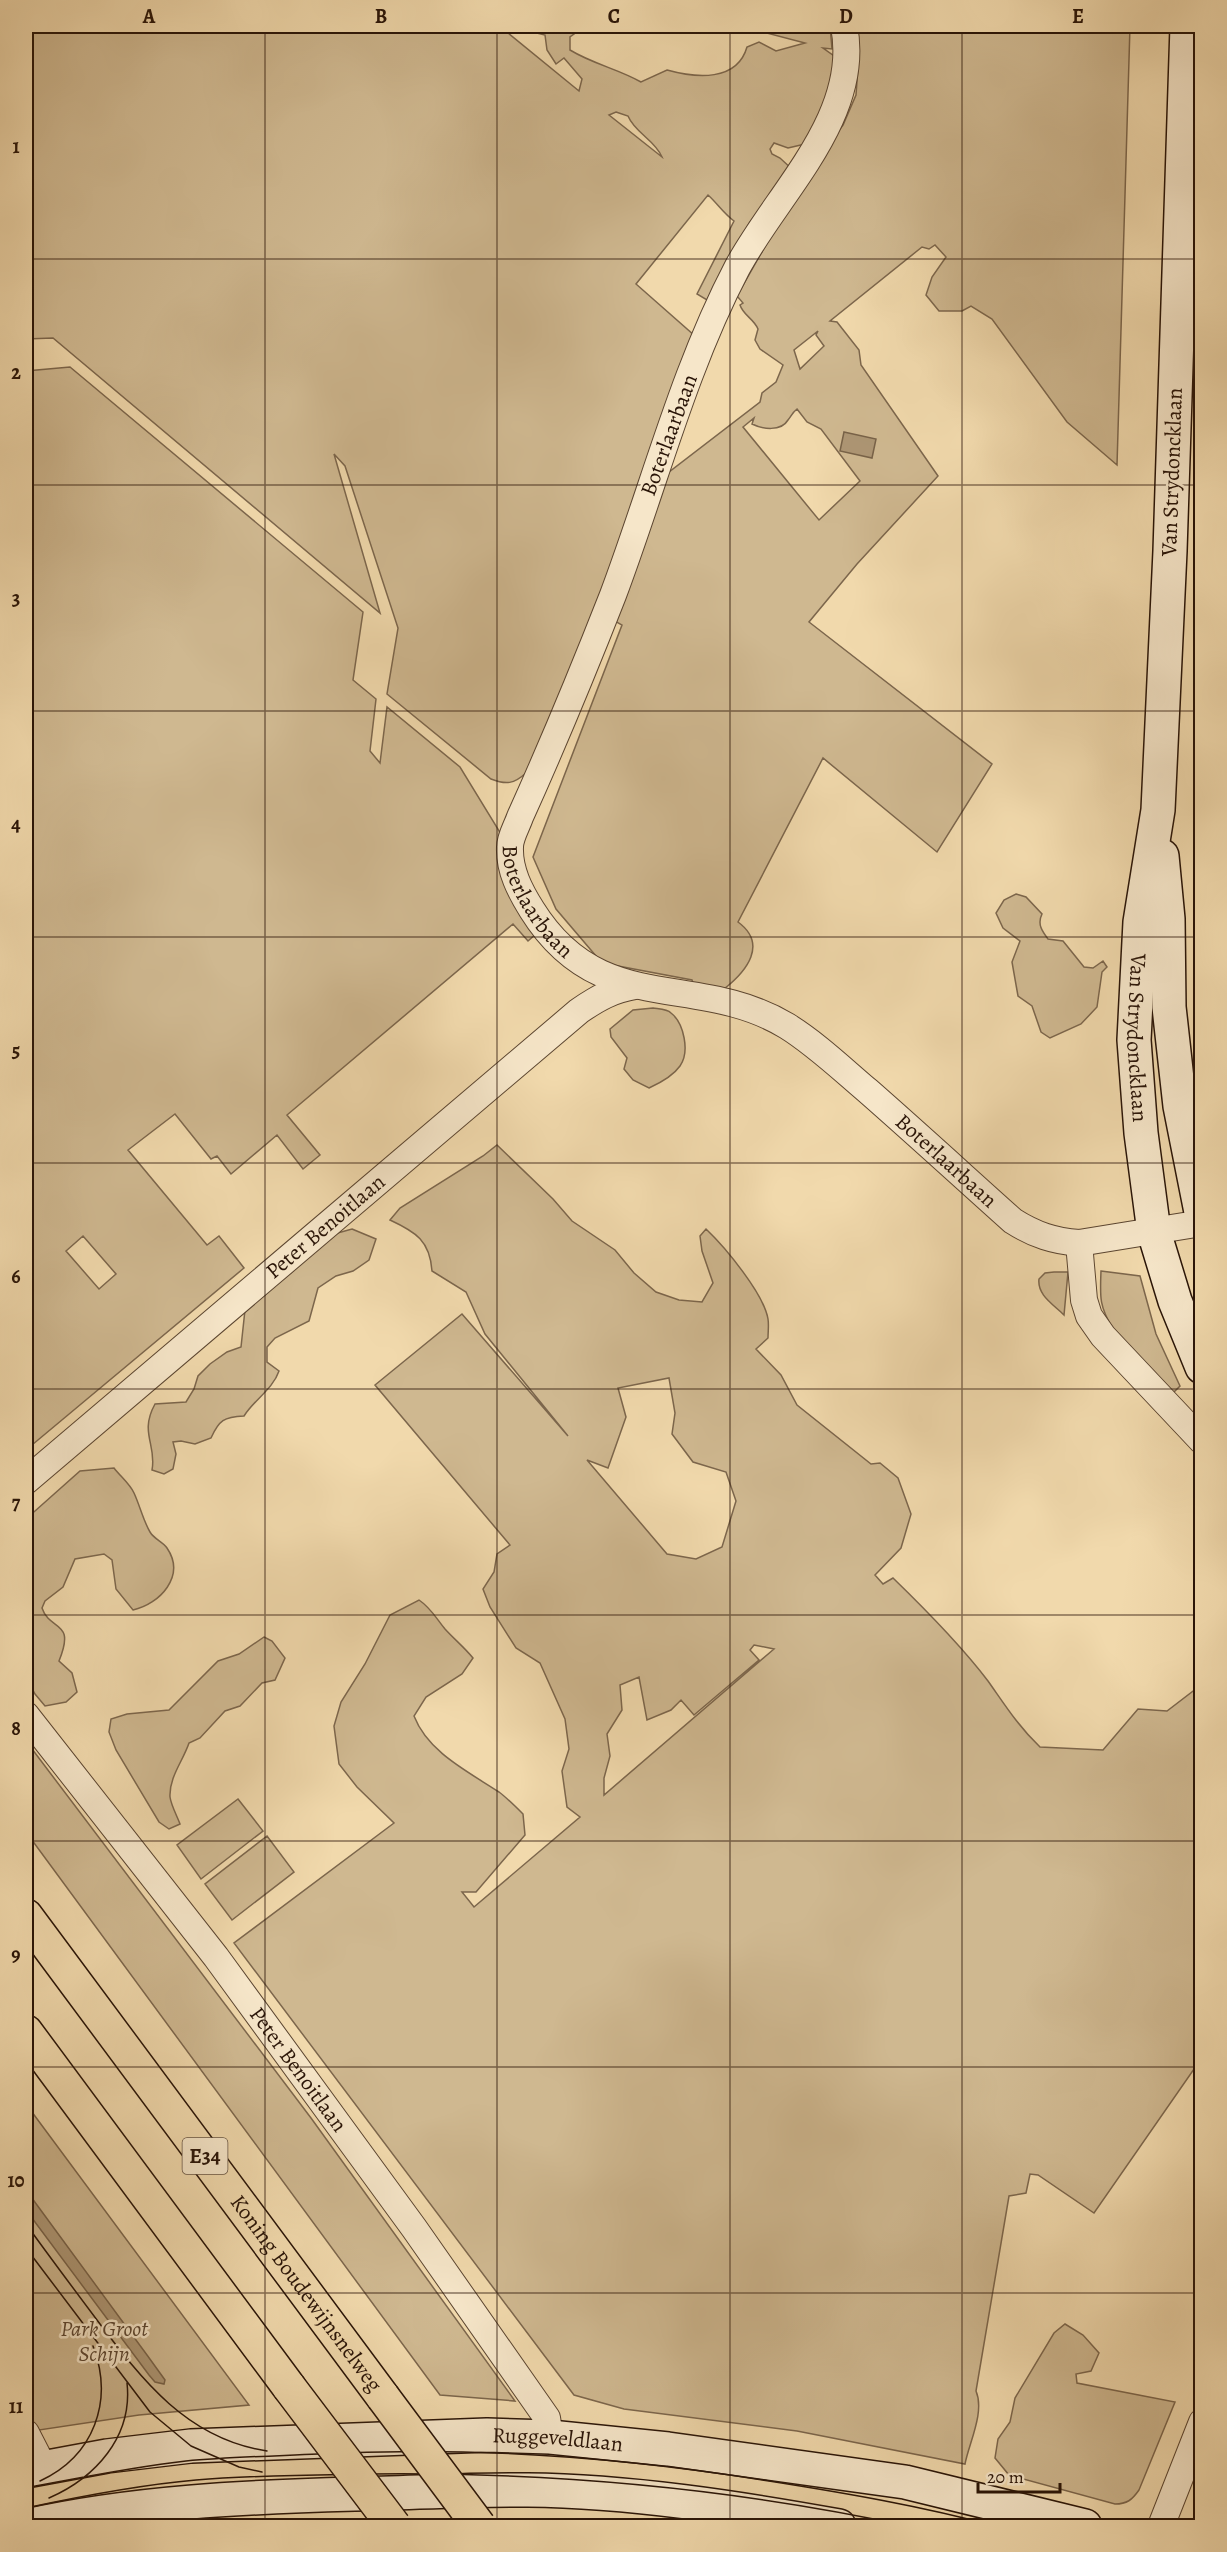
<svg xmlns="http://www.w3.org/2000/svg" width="1227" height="2552" font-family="Alegreya,serif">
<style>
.green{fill:#cfb890;stroke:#7c664c;stroke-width:1.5;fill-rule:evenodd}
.water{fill:#ad9674;stroke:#786248;stroke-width:1.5}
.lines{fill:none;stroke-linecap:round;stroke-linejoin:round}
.street-casing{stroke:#5b4530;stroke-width:28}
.secondary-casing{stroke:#291407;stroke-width:36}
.highway-casing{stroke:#291407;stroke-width:36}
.street{stroke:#f6e6c9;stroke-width:26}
.secondary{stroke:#f6e6c9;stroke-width:33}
.highway{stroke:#f1d9ac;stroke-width:33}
.tram{stroke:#291407;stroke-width:1.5}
.highway-bridge-casing{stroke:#291407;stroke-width:36;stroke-linecap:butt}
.highway-bridge{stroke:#f1d9ac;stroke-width:33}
.grid{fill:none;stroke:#291407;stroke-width:1.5;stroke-opacity:0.55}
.labels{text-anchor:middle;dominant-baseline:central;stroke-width:5;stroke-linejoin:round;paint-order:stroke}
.shield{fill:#f6e6c9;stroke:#665341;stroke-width:1.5}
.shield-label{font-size:21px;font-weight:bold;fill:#291407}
.street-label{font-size:22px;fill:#291407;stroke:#f6e6c9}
.park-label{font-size:22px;font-style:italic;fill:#5b4530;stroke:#f6e6c9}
.neatline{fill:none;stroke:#291407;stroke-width:2}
.grid-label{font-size:20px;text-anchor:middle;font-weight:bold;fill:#291407}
</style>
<rect width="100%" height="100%" fill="#f1d9ac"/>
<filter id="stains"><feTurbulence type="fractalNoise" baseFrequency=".00333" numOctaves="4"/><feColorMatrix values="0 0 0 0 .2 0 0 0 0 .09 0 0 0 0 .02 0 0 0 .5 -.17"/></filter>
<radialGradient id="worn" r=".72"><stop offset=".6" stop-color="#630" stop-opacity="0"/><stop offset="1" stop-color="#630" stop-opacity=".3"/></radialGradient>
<path class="green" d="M 26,26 L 580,26 L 581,29 L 570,37 L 570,50 C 593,64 618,69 641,82 L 667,70 C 696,78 737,82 747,47 L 759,42 L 776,51 L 805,43 L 740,26 L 830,26 L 832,49 L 823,48 L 851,68 L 805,144 L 788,148 L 774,143 L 770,149 L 772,154 L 780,158 L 793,170 L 750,222 L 707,300 L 697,294 L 734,221 C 723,213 718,204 708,195 L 636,284 L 695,336 L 602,595 L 526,773 C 514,784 506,785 491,779 L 387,694 L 398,628 L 345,466 L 334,454 L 380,613 L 53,338 L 26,339 ZM 508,26 L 545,35 L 547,50 L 556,64 L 564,58 L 582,79 L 579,91 L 502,28 ZM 616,112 L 628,116 C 635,133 655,140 662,157 L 609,115 Z
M 854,26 L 1130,26 L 1117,465 L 1067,422 L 992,319 L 971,306 L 962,311 L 939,311 L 926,295 L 932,277 L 946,257 L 935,245 L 929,249 L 922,247 L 830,321 L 837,322 L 859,350 L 861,365 L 938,476 L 857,564 L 809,622 L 992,764 L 937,852 L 823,758 L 738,922 C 768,944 747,971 724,989 L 694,986 L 692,980 L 602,963 L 556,909 L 533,857 L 622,625 L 613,620 L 660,479 L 760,402 L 762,393 L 776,382 L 783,365 L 760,349 L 755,340 L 758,329 C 754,319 743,315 740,305 L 743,303 L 737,296 L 807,172 L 843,125 L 856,95 L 858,67 ZM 818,331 L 816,335 L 824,346 L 800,369 L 794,350 ZM 797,409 L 807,422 L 821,429 L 860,481 L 819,520 L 743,427 L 754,418 L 752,424 C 762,429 781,432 788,420 C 792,415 792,413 797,409 Z
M 70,367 L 363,612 L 353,680 L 376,699 L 370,751 L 380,763 L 387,707 L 460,767 L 501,834 L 537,933 L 528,941 L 513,924 L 287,1115 L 320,1155 L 303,1169 L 277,1135 L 231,1174 L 217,1156 L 211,1159 L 175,1114 L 128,1150 L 207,1245 L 219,1236 L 244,1268 L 26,1450 L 26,371 ZM 83,1236 L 116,1274 L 99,1289 L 66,1251 Z
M 1016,894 L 1026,897 L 1042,914 C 1037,924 1042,931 1048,939 L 1063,941 L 1084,967 L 1093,968 L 1103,961 L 1107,967 L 1102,972 L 1097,1007 L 1081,1024 L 1050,1038 L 1041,1032 L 1032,1006 L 1018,996 L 1012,962 L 1020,941 L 1003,928 L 996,913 L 1004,900 Z
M 653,1008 C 659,1009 667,1009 671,1013 C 684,1023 690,1052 680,1066 C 673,1076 660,1083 649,1088 L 633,1080 L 624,1069 L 627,1058 L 611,1037 L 610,1029 L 633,1010 Z
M 497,1145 L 553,1199 L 572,1221 L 615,1250 L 634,1273 L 656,1292 L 679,1300 L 702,1302 L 713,1283 L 702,1251 L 700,1236 L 706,1229 C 725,1247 764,1294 768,1319 C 769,1325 768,1332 768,1338 L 756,1349 L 781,1375 L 797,1405 L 871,1464 L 880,1463 L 898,1478 L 911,1514 L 901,1548 L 875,1575 L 883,1584 L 893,1578 C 926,1610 960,1644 988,1681 C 1005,1705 1018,1726 1040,1747 L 1103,1750 L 1138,1709 L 1167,1711 L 1201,1685 L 1201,2059 L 1094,2213 L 1038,2175 L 1030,2174 L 1026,2193 L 1009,2196 L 976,2391 C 985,2412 969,2443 965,2464 L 797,2431 L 624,2409 L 574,2395 L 234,1943 L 394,1823 L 357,1787 L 339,1764 L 334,1726 L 341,1702 L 365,1664 L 390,1615 L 419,1600 C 431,1608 436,1618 445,1629 C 454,1639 464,1647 473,1658 L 462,1674 L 426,1697 L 414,1716 C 428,1752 467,1771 499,1792 C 507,1798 515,1806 523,1814 L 525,1835 L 476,1892 L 462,1892 L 474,1907 L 580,1817 L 567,1807 L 562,1771 L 569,1749 L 565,1719 L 540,1663 L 516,1648 L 490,1607 L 483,1589 L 494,1572 L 497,1554 L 510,1545 L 375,1385 L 462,1314 L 568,1436 L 485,1334 L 466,1292 L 432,1271 C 430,1241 416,1232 390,1220 L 400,1208 L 483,1156 ZM 669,1378 L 675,1413 L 672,1434 L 693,1462 L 726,1472 L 736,1501 L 722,1547 L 696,1559 L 667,1554 L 587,1460 L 608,1468 L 626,1417 L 618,1388 ZM 754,1645 L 774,1649 L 604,1795 L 604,1778 L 610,1756 L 607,1734 L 622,1710 L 620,1685 L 639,1677 L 647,1720 L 671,1710 L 681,1700 L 694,1715 L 759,1660 L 750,1650 Z
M 352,1229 L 376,1239 L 369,1260 L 353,1271 L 336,1276 L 318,1288 L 309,1321 L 275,1338 L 267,1347 L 267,1362 L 279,1371 C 273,1389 254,1400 244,1416 C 224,1417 219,1420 211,1438 L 195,1444 L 181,1441 L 173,1442 L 176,1454 L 173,1469 L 164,1474 L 152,1470 C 157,1445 139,1433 155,1404 L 186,1402 L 194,1389 L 198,1376 L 210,1364 L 227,1352 L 241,1347 L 245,1310 L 293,1271 L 302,1252 L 334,1234 Z
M 1101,1271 L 1140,1276 L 1156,1334 L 1180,1386 L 1172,1394 L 1113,1329 C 1099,1306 1100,1297 1101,1271 Z
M 1054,1272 L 1068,1272 L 1064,1315 C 1053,1304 1037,1295 1039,1279 L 1045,1273 Z
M 114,1468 C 120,1476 130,1484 134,1493 C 140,1506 143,1520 150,1532 C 154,1539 163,1542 167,1548 C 186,1576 160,1604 133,1610 L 116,1589 L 112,1560 L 104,1554 L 75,1559 L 63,1587 L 45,1601 L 42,1608 C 50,1632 76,1619 59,1661 L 72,1673 L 77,1692 L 66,1702 L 45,1706 L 35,1694 L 26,1677 L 26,1519 L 80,1471 Z
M 264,1637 L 272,1641 L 285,1658 L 275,1680 L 262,1683 L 240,1706 L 225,1711 L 200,1738 L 189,1743 C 183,1761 169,1777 170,1797 C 171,1805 177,1816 180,1824 L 169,1829 L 159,1822 L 116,1750 L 109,1732 L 111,1719 L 127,1714 L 169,1710 L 218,1661 L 239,1654 Z
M 26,1741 L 311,2118 L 515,2401 L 440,2395 L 26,1832 Z
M 238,1799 L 263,1831 L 201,1879 L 177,1845 Z
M 267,1836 L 294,1872 L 232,1920 L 205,1884 Z
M 26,2104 L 249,2405 L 139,2415 L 26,2432 Z
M 1065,2324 L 1083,2335 L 1099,2353 L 1091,2371 L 1076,2374 L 1077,2383 L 1175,2402 L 1139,2490 C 1132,2500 1127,2504 1115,2504 L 1009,2475 L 995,2458 L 998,2439 L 1010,2422 L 1015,2398 L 1054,2333 Z"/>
<path class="water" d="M 844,432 L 876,439 L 872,458 L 840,451 Z
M 26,2190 L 147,2355 L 165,2380 L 164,2384 L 155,2382 L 149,2375 L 26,2210 Z"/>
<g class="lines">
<g class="street-casing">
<g id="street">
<path id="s1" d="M 844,26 C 862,117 777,193 737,268 C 683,371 654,486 613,595 C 584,669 553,744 520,817 C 517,826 510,837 510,847 C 509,870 520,891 532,910 C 600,1019 696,971 787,1026 C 816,1044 842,1069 868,1091 C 917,1134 965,1178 1013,1221 C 1035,1235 1054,1241 1079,1243 L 1202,1223"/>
<path d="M 1079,1243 L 1084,1300 L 1089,1316 L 1103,1336 L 1202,1441"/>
<path id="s2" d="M 26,1481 L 579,1011 C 598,998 612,990 635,986"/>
<path id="s3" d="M 26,1715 L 216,1957 L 414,2228 L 547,2418 L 550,2437"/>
<path d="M 26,2433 L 44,2468"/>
<path d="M 1161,2526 L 1202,2422"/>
</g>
</g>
<g class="secondary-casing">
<g id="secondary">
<path id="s4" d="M 1187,26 L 1170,551 L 1158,810 L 1140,922 L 1134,1040 L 1141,1133 L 1154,1232 L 1175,1301 L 1202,1367"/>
<path d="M 1162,856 L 1168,919 L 1169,1007 L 1180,1106 L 1202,1217"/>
<path id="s5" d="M 26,2471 L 107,2456 L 191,2446 L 487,2435 L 550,2437 L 668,2449 L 905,2482 L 1085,2526"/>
<path d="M 26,2526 C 134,2502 245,2497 355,2494 C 412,2493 470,2489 528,2490 C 629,2491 739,2508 839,2526"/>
</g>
</g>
<g class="highway-casing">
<g id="highway">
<path id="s6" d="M 26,1916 L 383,2397"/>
<path d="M 26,2032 L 289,2387"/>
</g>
</g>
<use href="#street" class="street"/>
<use href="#secondary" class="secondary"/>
<use href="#highway" class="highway"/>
<path class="tram" d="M 26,2224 C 49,2256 73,2288 97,2320 C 142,2380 187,2439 267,2451
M 26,2248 L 150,2412 L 191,2446 L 239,2467 L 262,2472
M 40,2481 C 94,2456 114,2401 93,2346
M 26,2488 C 79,2478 132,2467 186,2461 C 229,2457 274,2456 318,2454 C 468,2446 620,2457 769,2481 C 845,2493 921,2506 995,2526
M 49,2498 C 95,2478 133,2437 127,2383
M 26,2508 C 82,2496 138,2485 196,2480 C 254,2475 314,2475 372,2474 C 553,2472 731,2488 908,2526"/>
<g class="highway-bridge-casing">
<path id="highway-bridge" d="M 289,2387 L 394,2526
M 383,2397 L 479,2526"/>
</g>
<use href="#highway-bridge" class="highway-bridge"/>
</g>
<path class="grid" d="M 265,26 L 265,2526M 497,26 L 497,2526M 730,26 L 730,2526M 962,26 L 962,2526M 26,259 L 1202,259M 26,485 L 1202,485M 26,711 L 1202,711M 26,937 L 1202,937M 26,1163 L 1202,1163M 26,1389 L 1202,1389M 26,1615 L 1202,1615M 26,1841 L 1202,1841M 26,2067 L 1202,2067M 26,2293 L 1202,2293"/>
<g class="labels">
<rect class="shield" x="182.5" y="2138" width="45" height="36" rx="4.5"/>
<g class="shield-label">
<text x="205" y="2156">E34</text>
</g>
<g class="street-label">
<text transform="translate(669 435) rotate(-70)">Boterlaarbaan</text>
<text transform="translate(1172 472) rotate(-88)">Van Strydoncklaan</text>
<text stroke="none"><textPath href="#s1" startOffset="956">Boterlaarbaan</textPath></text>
<text stroke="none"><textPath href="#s4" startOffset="1014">Van Strydoncklaan</textPath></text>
<text stroke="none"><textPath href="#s1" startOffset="1460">Boterlaarbaan</textPath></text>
<text stroke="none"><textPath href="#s2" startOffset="393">Peter Benoitlaan</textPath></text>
<text stroke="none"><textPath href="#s3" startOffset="447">Peter Benoitlaan</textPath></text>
<text stroke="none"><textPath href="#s6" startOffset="470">Koning Boudewijnsnelweg</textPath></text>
<text stroke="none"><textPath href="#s5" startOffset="534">Ruggeveldlaan</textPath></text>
</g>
<g class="park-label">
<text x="104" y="2329">Park Groot<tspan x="104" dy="25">Schijn</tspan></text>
</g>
</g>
<rect width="1227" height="2552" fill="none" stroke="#f1d9ac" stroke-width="66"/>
<path d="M978 2483v9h82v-9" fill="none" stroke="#291407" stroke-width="3"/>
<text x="987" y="2483" font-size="18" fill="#291407" stroke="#f6e6c9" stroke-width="4.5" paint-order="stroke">20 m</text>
<rect x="33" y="33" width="1161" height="2486" class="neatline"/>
<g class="grid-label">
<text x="149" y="23">A</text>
<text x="381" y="23">B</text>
<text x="614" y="23">C</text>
<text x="846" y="23">D</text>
<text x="1078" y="23">E</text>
<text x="16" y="153">1</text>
<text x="16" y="379">2</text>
<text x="16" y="605">3</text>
<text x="16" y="831">4</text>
<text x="16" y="1057">5</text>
<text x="16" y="1283">6</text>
<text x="16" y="1509">7</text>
<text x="16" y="1735">8</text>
<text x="16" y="1961">9</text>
<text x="16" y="2187">10</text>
<text x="16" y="2413">11</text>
</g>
<rect width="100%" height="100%" filter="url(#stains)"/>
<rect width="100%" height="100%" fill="url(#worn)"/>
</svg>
